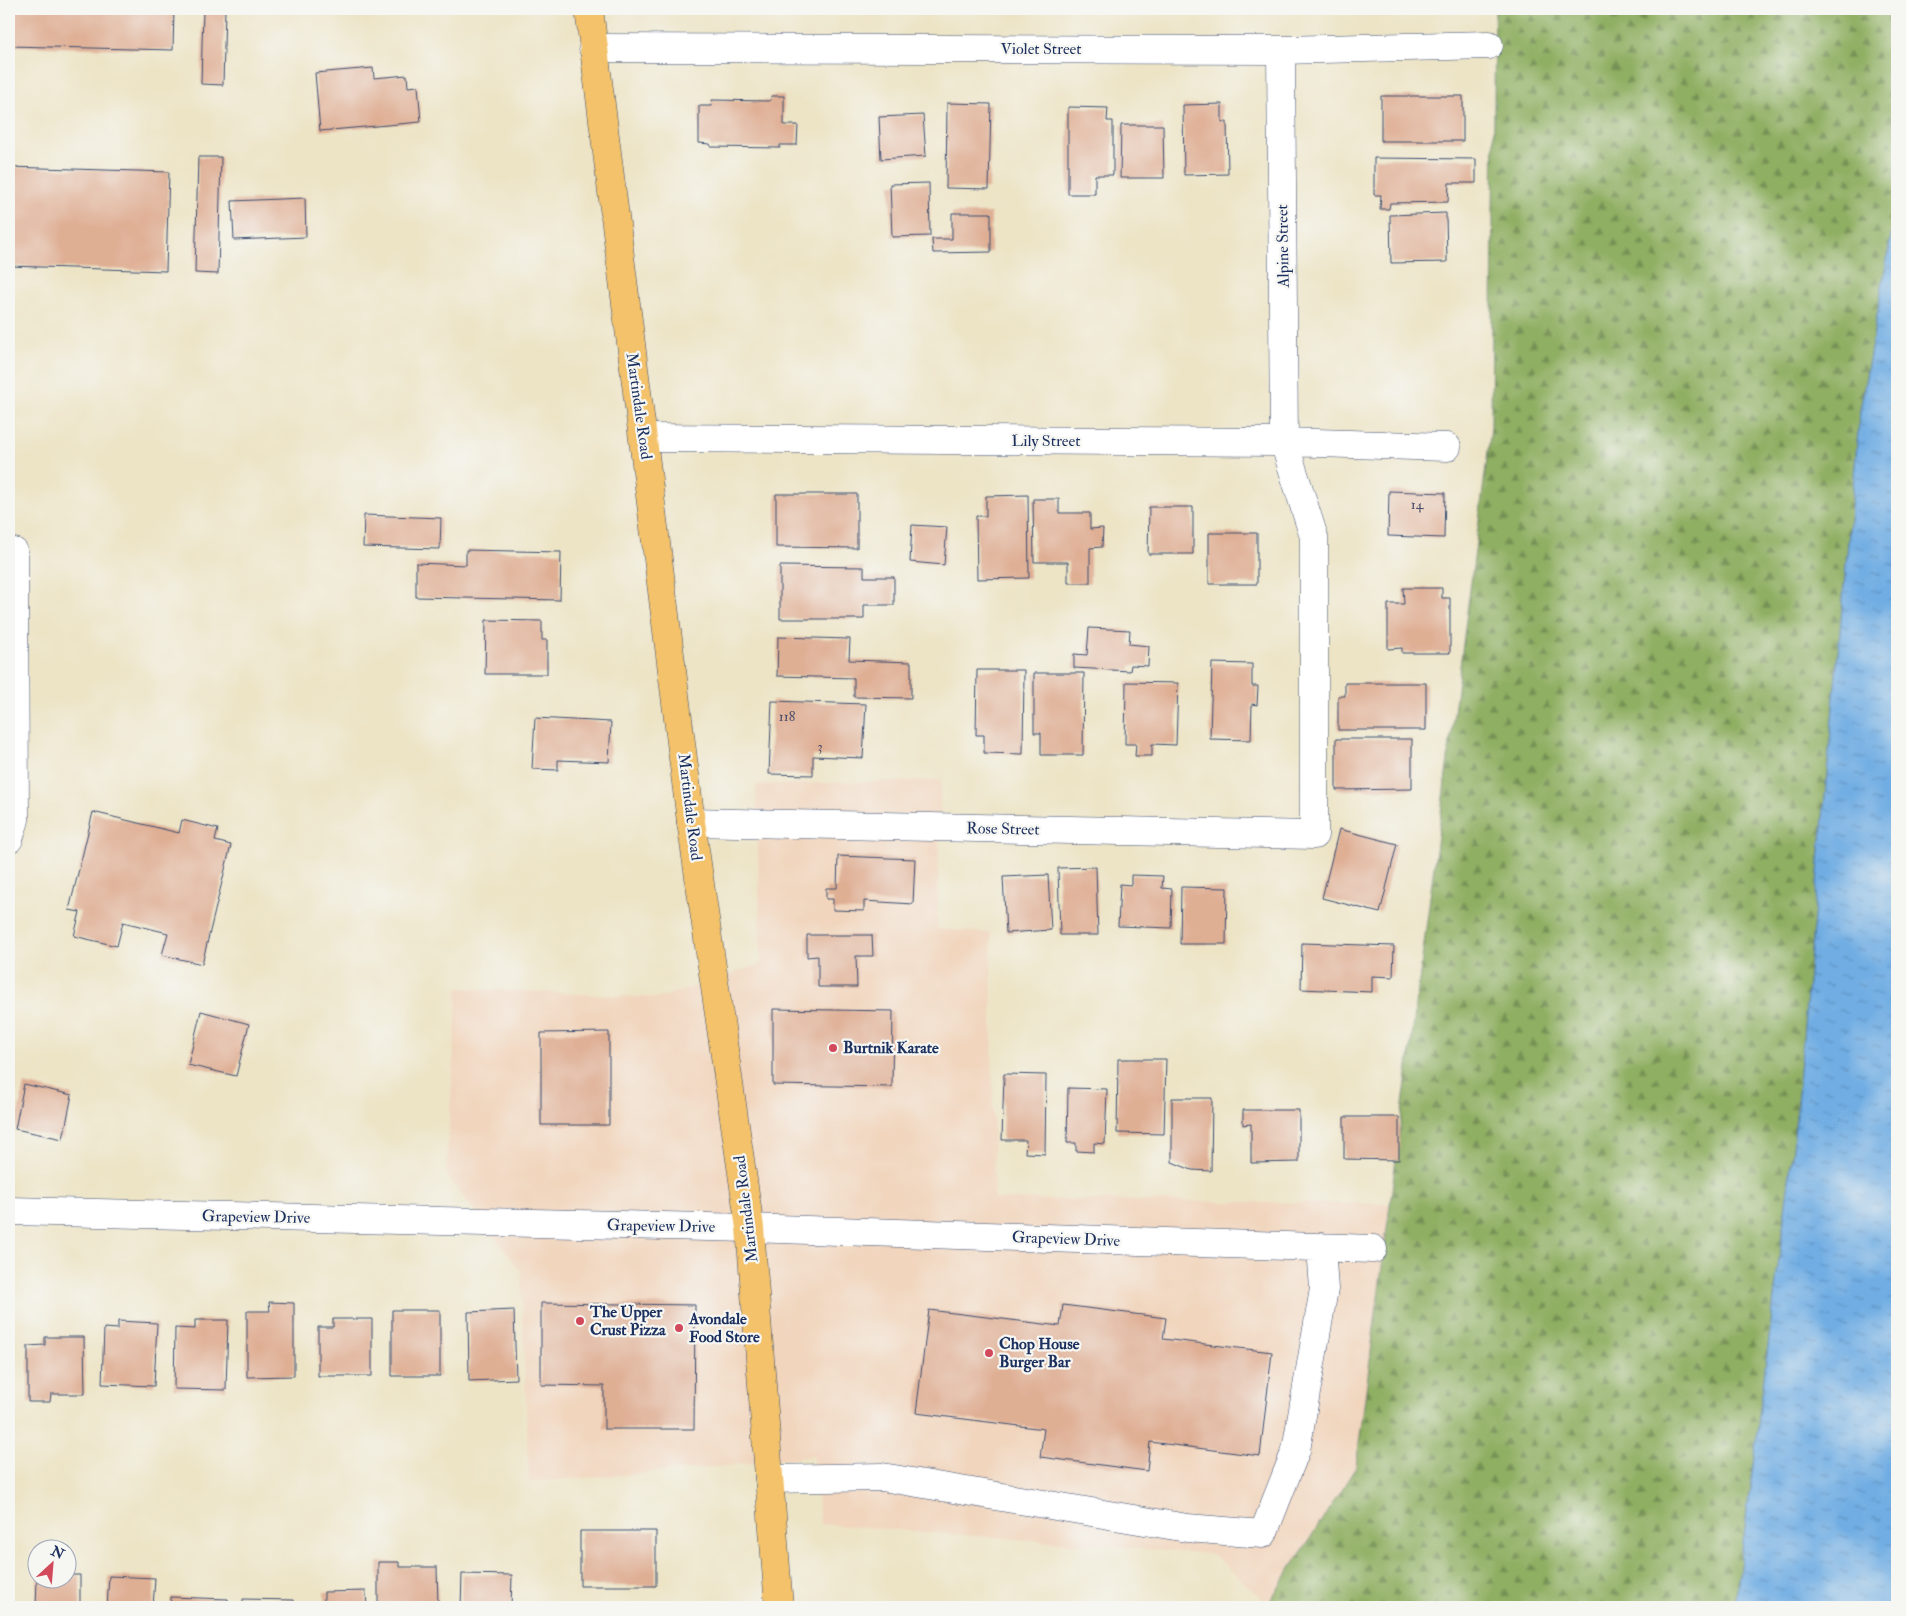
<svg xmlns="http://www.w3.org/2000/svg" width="1906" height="1616" font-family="'IM FELL Double Pica',serif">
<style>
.built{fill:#f1d5bd}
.forest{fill:url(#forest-firs);stroke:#556f60}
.water{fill:url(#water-ripples);stroke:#466ea0}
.building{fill:#dfaf94}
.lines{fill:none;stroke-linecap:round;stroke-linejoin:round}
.minor-casing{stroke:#3a4a6e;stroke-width:29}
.major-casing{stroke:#3a4a6e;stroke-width:29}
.minor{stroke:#fff;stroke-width:28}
.major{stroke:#f3c26a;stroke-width:28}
.poi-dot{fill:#d1495b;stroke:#f6f6f2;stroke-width:2}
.labels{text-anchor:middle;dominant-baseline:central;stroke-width:4.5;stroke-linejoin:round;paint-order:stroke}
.number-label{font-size:14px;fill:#4c4f6c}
.street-label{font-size:16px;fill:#1b2f5e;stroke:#f6f6f2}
.poi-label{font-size:16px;font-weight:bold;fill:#1b2f5e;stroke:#f6f6f2;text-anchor:start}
</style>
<defs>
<pattern id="forest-firs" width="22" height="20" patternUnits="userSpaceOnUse" patternTransform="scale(1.25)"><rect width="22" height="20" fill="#8faf62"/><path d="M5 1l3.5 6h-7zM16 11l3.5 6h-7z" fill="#748f54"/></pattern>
<pattern id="water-ripples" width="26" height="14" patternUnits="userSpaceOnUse" patternTransform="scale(1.25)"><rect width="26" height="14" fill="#71ade3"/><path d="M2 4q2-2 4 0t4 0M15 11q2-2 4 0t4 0" fill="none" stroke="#5c8dbb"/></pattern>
</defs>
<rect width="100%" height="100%" fill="#f6f6f2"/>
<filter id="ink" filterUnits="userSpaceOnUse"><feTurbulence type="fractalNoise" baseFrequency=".02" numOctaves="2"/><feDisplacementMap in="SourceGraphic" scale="10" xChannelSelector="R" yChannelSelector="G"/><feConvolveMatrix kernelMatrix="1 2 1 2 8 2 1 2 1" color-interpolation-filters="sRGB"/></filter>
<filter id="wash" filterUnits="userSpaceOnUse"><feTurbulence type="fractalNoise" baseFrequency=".0096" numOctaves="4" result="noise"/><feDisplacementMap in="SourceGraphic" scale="20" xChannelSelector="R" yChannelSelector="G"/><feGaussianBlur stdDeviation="1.12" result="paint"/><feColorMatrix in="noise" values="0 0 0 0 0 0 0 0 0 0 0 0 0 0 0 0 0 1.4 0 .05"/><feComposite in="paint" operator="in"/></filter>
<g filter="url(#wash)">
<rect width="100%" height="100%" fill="#ede4c6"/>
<path class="built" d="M 941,780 L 937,929 L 991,933 L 994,1199 L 1390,1204 L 1356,1467 L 1268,1604 L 1213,1554 L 820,1524 L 813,1456 L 697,1469 L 529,1482 L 521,1271 L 446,1174 L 458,988 L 659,998 L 761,964 L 756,785 Z"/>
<path class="forest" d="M 1495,9 L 1897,9 L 1897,203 L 1860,411 L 1793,1149 L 1735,1607 L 1266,1607 L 1356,1467 L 1491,428 Z"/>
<path class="water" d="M 1897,203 L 1897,1607 L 1735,1607 L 1793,1149 L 1860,411 Z"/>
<g id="blocks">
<path class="building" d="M 9,9 L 174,9 L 173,50 L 9,46 Z
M 203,9 L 225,9 L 223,85 L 201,84 Z
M 373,68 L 374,78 L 407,75 L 408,87 L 418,86 L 421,122 L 320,131 L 315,73 Z
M 771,96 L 784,96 L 784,125 L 798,125 L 797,145 L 780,145 L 780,148 L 711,147 L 710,144 L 699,143 L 699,106 L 711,106 L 712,100 L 770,101 Z
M 1381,96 L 1463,96 L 1463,141 L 1381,141 Z
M 947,103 L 991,104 L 989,189 L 946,188 Z
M 1222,104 L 1222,122 L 1227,122 L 1228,174 L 1184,175 L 1183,105 Z
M 1068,107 L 1108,108 L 1107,121 L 1113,121 L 1113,175 L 1095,175 L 1095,194 L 1068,194 Z
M 923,115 L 926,156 L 881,159 L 879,117 Z
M 1121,125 L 1163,125 L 1164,178 L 1120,178 Z
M 198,157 L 221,157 L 218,274 L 195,273 Z
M 1374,158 L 1476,159 L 1476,183 L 1449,183 L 1448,202 L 1390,203 L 1389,209 L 1380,209 L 1381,195 L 1374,195 Z
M 9,167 L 169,172 L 166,271 L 9,266 Z
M 929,183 L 930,236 L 892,237 L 890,184 Z
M 305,198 L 306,237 L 234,240 L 232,201 Z
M 952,213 L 991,213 L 991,252 L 933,253 L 932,239 L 952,239 Z
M 1446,213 L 1447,262 L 1391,263 L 1390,215 Z
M 1389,491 L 1445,493 L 1444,538 L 1388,536 Z
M 776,494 L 857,494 L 857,548 L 776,547 Z
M 1028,495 L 1029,578 L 977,579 L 976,516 L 986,516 L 986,496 Z
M 1033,499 L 1059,499 L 1059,513 L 1090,513 L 1090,529 L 1103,528 L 1102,547 L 1090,548 L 1090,583 L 1068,583 L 1068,562 L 1034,562 Z
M 1149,507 L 1193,507 L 1193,554 L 1148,554 Z
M 364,515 L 441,518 L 440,549 L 363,547 Z
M 912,525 L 947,527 L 944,565 L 910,562 Z
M 1209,533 L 1257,533 L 1257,584 L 1209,584 Z
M 466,550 L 561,552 L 560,600 L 416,597 L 416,563 L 466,565 Z
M 780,566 L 864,567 L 864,577 L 894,577 L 894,605 L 864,605 L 864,619 L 780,619 Z
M 1403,588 L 1442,588 L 1442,598 L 1450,598 L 1450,653 L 1402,653 L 1402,648 L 1388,649 L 1388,604 L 1404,604 Z
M 486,620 L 542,621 L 542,640 L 547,640 L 547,674 L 485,674 Z
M 1089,628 L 1130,630 L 1129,644 L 1149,646 L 1148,666 L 1131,665 L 1130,671 L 1074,668 L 1074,654 L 1087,655 Z
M 778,637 L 850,639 L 849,660 L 911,662 L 911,698 L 854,697 L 854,678 L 777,676 Z
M 1212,663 L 1252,664 L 1252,686 L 1258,686 L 1257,705 L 1252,704 L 1251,740 L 1210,739 Z
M 977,670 L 1024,670 L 1023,754 L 984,753 L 984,735 L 976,735 Z
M 1034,673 L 1084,673 L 1083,755 L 1041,755 L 1041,733 L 1034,733 Z
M 1126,682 L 1178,683 L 1176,745 L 1152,744 L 1152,756 L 1135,756 L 1136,744 L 1125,744 Z
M 1345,683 L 1426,683 L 1426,730 L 1338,730 L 1338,696 L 1345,696 Z
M 772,701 L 866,704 L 863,758 L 813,756 L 813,775 L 769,774 Z
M 535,718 L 611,722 L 609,762 L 558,760 L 558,770 L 532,769 Z
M 1336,739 L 1412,739 L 1412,789 L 1336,790 Z
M 93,812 L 179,833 L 182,820 L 218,829 L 215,841 L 231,845 L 202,964 L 162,955 L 168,933 L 123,922 L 117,946 L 74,936 L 80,912 L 69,910 Z
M 1339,829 L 1397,844 L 1380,913 L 1322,898 Z
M 838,856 L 915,859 L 913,904 L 864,901 L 864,911 L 833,910 L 833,899 L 826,899 L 826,888 L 837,888 Z
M 1096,867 L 1098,935 L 1060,935 L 1058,868 Z
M 1048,875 L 1051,930 L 1006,933 L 1003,877 Z
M 1131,875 L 1163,876 L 1162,888 L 1172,889 L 1171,928 L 1118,926 L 1120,884 L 1131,885 Z
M 1181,887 L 1227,888 L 1226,944 L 1180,944 Z
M 807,935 L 872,935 L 873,956 L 856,956 L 857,987 L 818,987 L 818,956 L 807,957 Z
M 1302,943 L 1394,946 L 1393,977 L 1372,976 L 1372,992 L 1301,989 Z
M 773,1009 L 893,1011 L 892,1087 L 773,1085 Z
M 201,1011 L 249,1024 L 236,1076 L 188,1065 Z
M 609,1032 L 609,1125 L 541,1125 L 541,1033 Z
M 1118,1059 L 1166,1059 L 1164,1134 L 1117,1133 Z
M 1004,1074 L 1046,1075 L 1045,1154 L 1025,1153 L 1026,1140 L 1002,1140 Z
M 24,1084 L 72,1095 L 63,1139 L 15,1129 Z
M 1068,1088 L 1107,1089 L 1105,1144 L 1094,1143 L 1094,1152 L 1076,1151 L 1076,1143 L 1067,1143 Z
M 1172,1098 L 1212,1098 L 1211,1171 L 1192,1170 L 1172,1162 Z
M 1243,1110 L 1299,1110 L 1299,1162 L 1251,1163 L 1251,1124 L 1243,1125 Z
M 1344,1117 L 1399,1117 L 1399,1160 L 1344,1159 Z
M 269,1302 L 294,1303 L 294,1376 L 247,1377 L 247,1311 L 270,1311 Z
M 541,1303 L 695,1305 L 694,1429 L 604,1429 L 604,1386 L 541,1385 Z
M 1063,1305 L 1166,1318 L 1163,1339 L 1272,1352 L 1260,1456 L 1150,1442 L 1147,1471 L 1040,1457 L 1044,1429 L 916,1413 L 929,1310 L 1060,1326 Z
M 392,1310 L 440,1310 L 440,1376 L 392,1376 Z
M 514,1310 L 516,1379 L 469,1381 L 468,1312 Z
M 333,1319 L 372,1319 L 372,1376 L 318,1376 L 318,1327 L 333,1327 Z
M 195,1320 L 228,1320 L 226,1390 L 174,1389 L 175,1328 L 195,1329 Z
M 118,1321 L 157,1323 L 154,1386 L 102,1384 L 104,1328 L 118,1329 Z
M 45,1337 L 84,1337 L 85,1394 L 51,1394 L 50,1402 L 28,1402 L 28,1346 L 45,1345 Z
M 580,1531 L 656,1531 L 656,1586 L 580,1586 Z
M 378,1562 L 399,1562 L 399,1567 L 437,1567 L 438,1607 L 378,1607 Z
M 462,1574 L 512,1575 L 511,1607 L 461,1607 Z
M 68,1575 L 80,1575 L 80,1607 L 36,1607 L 37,1578 L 68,1578 Z
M 109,1576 L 155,1578 L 153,1607 L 107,1607 Z
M 366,1591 L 367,1607 L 324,1607 L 324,1592 Z
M 171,1597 L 228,1599 L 228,1607 L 170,1607 Z
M 243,1599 L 294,1600 L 294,1607 L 243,1607 Z"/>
</g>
</g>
<g filter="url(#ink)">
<use href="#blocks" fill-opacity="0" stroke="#3a4a6e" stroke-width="1"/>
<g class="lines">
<g class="minor-casing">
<path id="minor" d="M 593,48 L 1281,50 L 1489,45
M 644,438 L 1284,442 L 1447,447
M 691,822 L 1314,835 L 1314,537 L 1284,442 L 1281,50
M 9,839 L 15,820 L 14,552
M 9,1211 L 750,1228 L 1373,1249
M 769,1479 L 882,1477 L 1187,1528 L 1263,1534 L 1296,1450 L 1324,1289 L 1321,1247"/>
</g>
<g class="major-casing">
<path id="major" d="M 589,9 L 691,822 L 750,1228 L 779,1607"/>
</g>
<use href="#minor" class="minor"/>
<use href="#major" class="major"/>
</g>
</g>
<g class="poi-dot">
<circle cx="833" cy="1048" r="5"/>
<circle cx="580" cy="1321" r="5"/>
<circle cx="679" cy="1328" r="5"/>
<circle cx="989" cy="1353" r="5"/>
</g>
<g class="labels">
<g class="number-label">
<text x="1417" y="504">14</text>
<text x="787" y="716">118</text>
<text x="820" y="746">3</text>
</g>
<g class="street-label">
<text x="1041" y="49">Violet Street</text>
<text transform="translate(1283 246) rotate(-91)">Alpine Street</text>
<text transform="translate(639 406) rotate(82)">Martindale Road</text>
<text x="1046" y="441">Lily Street</text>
<text transform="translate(690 807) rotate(83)">Martindale Road</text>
<text transform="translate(1003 829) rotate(1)">Rose Street</text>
<text transform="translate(746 1209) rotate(-97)">Martindale Road</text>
<text transform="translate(256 1217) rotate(1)">Grapeview Drive</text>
<text transform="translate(661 1226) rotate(1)">Grapeview Drive</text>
<text transform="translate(1066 1239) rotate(2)">Grapeview Drive</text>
</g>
<g class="poi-label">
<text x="843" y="1048">Burtnik Karate</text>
<text x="590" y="1312">The Upper<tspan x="590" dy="18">Crust Pizza</tspan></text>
<text x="689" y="1319">Avondale<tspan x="689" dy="18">Food Store</tspan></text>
<text x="999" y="1344">Chop House<tspan x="999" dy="18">Burger Bar</tspan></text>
</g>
</g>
<rect width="1906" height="1616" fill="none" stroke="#f6f6f2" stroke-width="30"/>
<g transform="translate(52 1564) rotate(26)"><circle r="24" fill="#f6f6f2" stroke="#9ea6b7"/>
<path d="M0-4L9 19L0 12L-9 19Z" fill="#d1495b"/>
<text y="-8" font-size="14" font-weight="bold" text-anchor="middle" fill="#1b2f5e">N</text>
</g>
</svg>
